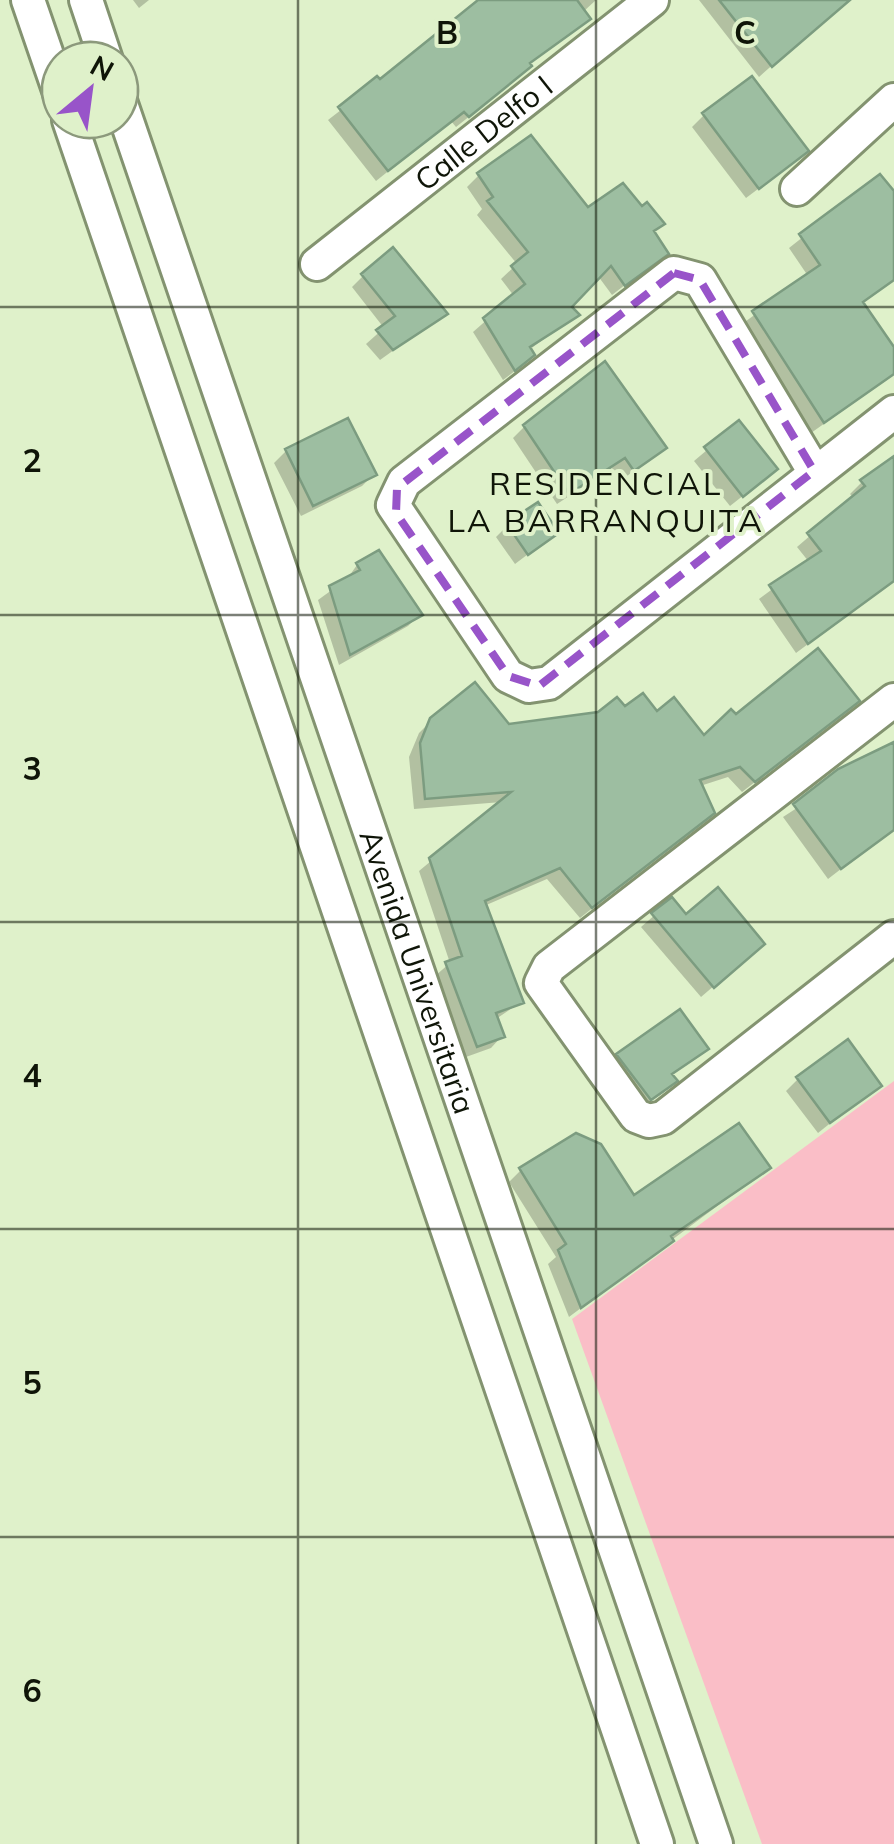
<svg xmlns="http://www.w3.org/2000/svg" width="894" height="1844" font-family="Mulish,sans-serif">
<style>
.green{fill:#fabec7}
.shadow{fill:#0003}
.building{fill:#9dbea1;stroke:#7c9c80;stroke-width:2.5}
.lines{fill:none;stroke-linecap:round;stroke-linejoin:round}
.minor-casing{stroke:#839370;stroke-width:38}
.minor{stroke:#fff;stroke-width:32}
.marked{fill:none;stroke:#9854c9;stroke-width:8;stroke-dasharray:20 12;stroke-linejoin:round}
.grid{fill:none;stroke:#0f1508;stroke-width:2.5;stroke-opacity:0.55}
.labels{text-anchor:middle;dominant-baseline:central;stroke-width:8;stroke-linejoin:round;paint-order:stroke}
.street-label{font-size:30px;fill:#0f1508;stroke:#dff1ca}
.neighbourhood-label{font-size:32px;letter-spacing:2.5px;fill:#0f1508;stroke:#dff1ca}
.grid-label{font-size:32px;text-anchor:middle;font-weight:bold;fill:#0f1508;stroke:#dff1ca;stroke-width:8;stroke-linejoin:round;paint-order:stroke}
</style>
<rect width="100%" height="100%" fill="#dff1ca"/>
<path class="green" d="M 894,1081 L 894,1844 L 762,1844 L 572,1319 Z"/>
<path class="shadow" d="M 133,0 L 149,0 L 139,8 Z
M 483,0 L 596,0 L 583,12 L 588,18 L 576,30 L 528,65 L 518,78 L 456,127 L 451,121 L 376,181 L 328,120 Z
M 699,0 L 846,0 L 759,77 Z
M 704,115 L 794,162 L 746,198 L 692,127 Z
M 479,175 L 587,211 L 642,209 L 661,224 L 652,233 L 666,253 L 612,295 L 598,276 L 568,307 L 576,315 L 529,350 L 520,367 L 503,380 L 473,332 L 514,296 L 501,279 L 517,264 L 477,215 L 482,209 L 467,187 Z
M 879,177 L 891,191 L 894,189 L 894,280 L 861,304 L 894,351 L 894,374 L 811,433 L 742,324 L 808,276 L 789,248 Z
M 363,276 L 444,314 L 380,360 L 366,344 L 384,328 L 352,287 Z
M 739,423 L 763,480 L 730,506 L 694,461 Z
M 524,427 L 663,447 L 621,481 L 612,468 L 557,504 L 513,438 Z
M 286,451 L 374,474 L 362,486 L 301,516 L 274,463 Z
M 894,459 L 894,580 L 796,653 L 759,599 L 809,562 L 797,547 L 854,498 L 850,494 L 862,482 Z
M 508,525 L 556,533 L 515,564 L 496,537 Z
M 357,565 L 420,614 L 408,626 L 339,665 L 318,600 L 347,579 Z
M 625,710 L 656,714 L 703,738 L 735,717 L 845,712 L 742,792 L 728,777 L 700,786 L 712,813 L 580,918 L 547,879 L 484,906 L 521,1002 L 496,1019 L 502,1036 L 491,1048 L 466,1057 L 435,976 L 450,963 L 419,871 L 502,802 L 414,809 L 409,757 L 419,733 L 432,720 L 508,727 Z
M 894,745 L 894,828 L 828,879 L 783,817 Z
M 671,901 L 686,917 L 750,955 L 701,997 L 641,927 Z
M 705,1049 L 671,1076 L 674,1081 L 663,1093 L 638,1110 L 606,1068 L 618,1056 Z
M 798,1079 L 878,1085 L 818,1133 L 786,1091 Z
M 768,1168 L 569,1317 L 548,1264 L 556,1257 L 509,1182 L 521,1170 L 633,1199 Z"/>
<path class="building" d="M 478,0 L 577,0 L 591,19 L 530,63 L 532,66 L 469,117 L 464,112 L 388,171 L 338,107 L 377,76 L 380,79 Z
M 719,0 L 850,0 L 772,67 Z
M 752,76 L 809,151 L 759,189 L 702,113 Z
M 531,135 L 588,207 L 623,183 L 642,206 L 647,202 L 665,224 L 654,231 L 669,254 L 625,286 L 611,266 L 572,307 L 580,315 L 530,347 L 535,355 L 515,371 L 483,318 L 525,284 L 511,266 L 528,252 L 487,201 L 493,197 L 477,173 Z
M 880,174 L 894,191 L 894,280 L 863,302 L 894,347 L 894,374 L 824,423 L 752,311 L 820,265 L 799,234 Z
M 393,247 L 448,314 L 393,350 L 376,330 L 395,316 L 361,274 Z
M 605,361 L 667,448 L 634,471 L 625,458 L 569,494 L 523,425 Z
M 348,418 L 377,475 L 313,506 L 285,449 Z
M 739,420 L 778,469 L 743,497 L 704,447 Z
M 894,456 L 894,581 L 808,644 L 769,585 L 821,551 L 807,533 L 865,486 L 860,480 Z
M 538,502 L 559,533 L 528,555 L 506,523 Z
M 379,550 L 423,615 L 350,655 L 329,586 L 360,570 L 356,563 Z
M 818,648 L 860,701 L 755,782 L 740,767 L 700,780 L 715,813 L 592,908 L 560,868 L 485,901 L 524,1003 L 496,1013 L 505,1037 L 477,1047 L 445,962 L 462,956 L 429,858 L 511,792 L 425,799 L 420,743 L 430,718 L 475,682 L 509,724 L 598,712 L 617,697 L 625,706 L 643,693 L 657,711 L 674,697 L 704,735 L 731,709 L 736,714 Z
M 894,742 L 894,830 L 841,869 L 793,804 L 838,769 Z
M 718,887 L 765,944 L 714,988 L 651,913 L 672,897 L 686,914 Z
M 680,1009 L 709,1049 L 672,1074 L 678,1081 L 651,1100 L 616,1054 Z
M 848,1039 L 882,1086 L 830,1123 L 796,1077 Z
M 739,1123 L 771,1168 L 671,1236 L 674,1241 L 581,1308 L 558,1250 L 566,1244 L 519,1168 L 576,1133 L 601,1144 L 634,1195 Z"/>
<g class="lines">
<g class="minor-casing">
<g id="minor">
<path d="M 28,0 L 60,93"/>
<path d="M 86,0 L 106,60"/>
<path id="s1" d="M 120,101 L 716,1844"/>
<path d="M 69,120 L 657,1844"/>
<path d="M 797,189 L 894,100"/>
<path id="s2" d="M 317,264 L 652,0"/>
<path d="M 814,471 L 700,280 L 674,273 L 404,482 L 393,505 L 508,676 L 529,686 L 549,683 L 894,412"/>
<path d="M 894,700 L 549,967 L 541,983 L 636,1116 L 649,1121 L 663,1118 L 894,937"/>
</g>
</g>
<use href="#minor" class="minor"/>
</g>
<path class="marked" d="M 674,273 L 700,280 L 814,471 L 539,686 L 508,676 L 396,513 L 397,488 Z"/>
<path class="grid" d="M 298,0 L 298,1844M 596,0 L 596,1844M 0,307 L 894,307M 0,615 L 894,615M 0,922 L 894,922M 0,1229 L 894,1229M 0,1537 L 894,1537"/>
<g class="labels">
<g class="street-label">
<text stroke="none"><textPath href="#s2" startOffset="212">Calle Delfo I</textPath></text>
<text stroke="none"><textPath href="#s1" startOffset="920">Avenida Universitaria</textPath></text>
</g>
<g class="neighbourhood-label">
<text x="606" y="483">RESIDENCIAL<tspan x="606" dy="37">LA BARRANQUITA</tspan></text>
</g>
</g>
<g class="grid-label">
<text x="447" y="44">B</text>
<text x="745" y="44">C</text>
<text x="32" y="472">2</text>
<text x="32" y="780">3</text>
<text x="32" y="1087">4</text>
<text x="32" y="1394">5</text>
<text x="32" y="1702">6</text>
</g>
<g transform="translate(90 90) rotate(29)"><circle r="48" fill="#dff1ca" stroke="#8c997c" stroke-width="2.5"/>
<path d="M0-8L18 38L0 25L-18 38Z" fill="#9854c9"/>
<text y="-15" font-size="28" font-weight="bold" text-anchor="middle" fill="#0f1508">N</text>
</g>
</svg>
